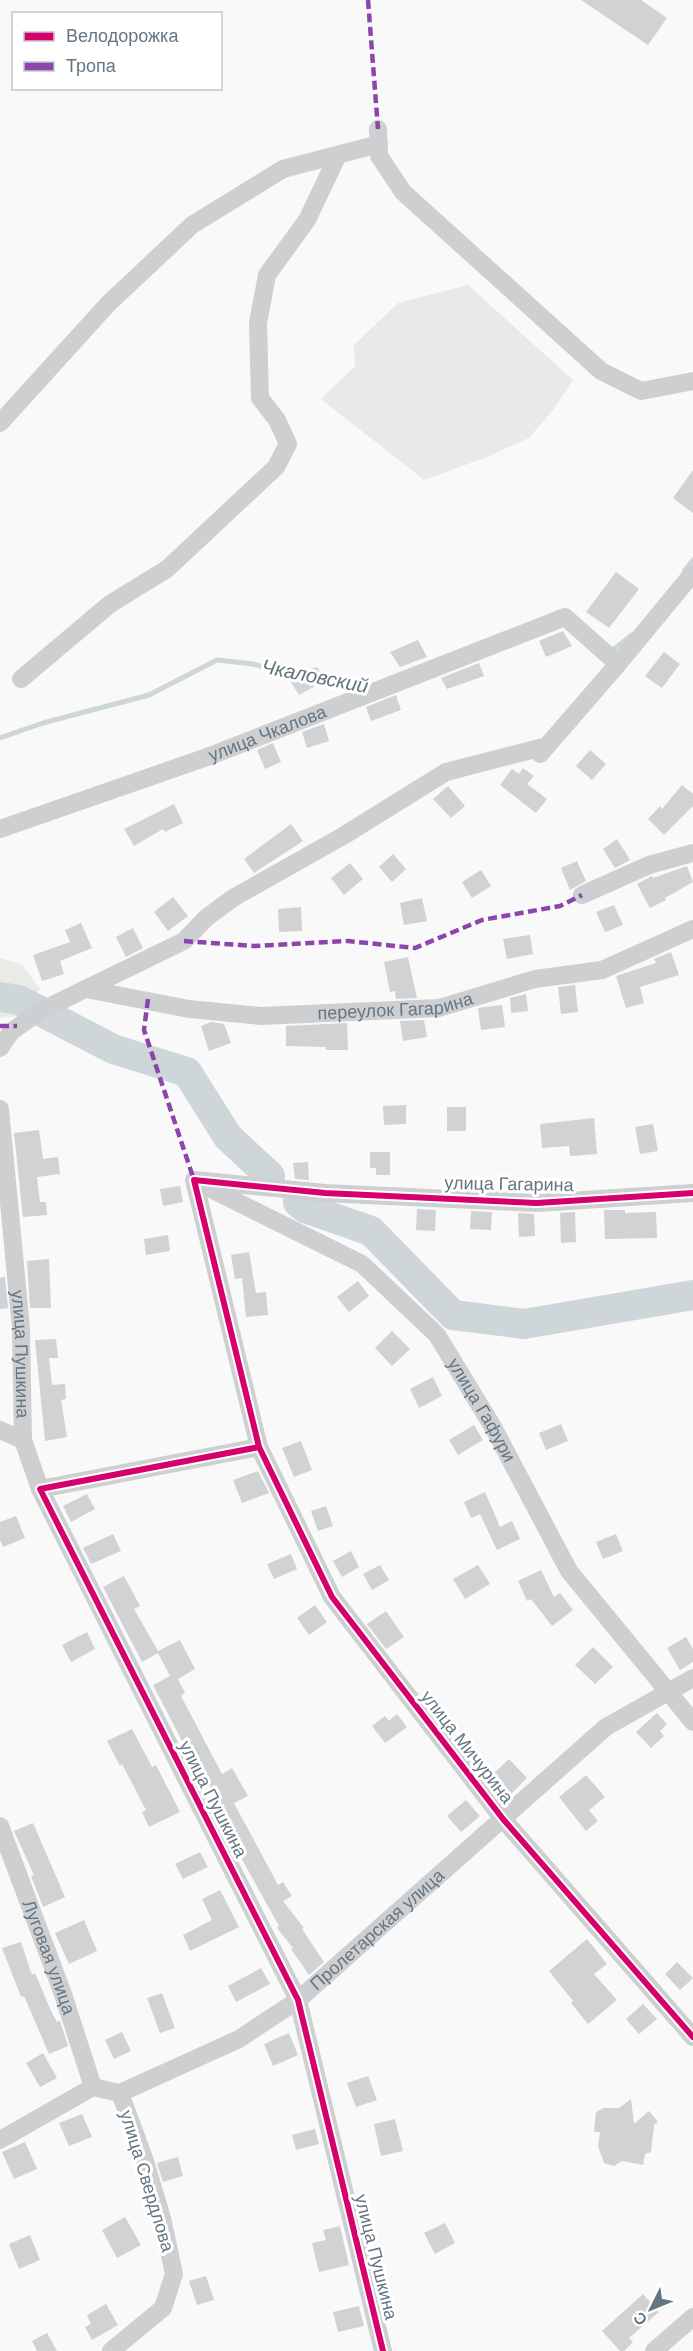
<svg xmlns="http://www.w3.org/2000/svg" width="693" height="2351" font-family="'DM Sans',sans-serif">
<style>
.built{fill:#e8e9e9}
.green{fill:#e8ebe6}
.water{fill:#ced6d9}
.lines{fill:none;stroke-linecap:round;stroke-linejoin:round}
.stream{stroke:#ced6d9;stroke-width:5}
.river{stroke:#ced6d9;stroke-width:30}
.building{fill:#d0d2d3}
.minor{stroke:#cecfd0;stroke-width:18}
.quiet{stroke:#8e44ad;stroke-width:4.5;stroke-dasharray:9 4.5;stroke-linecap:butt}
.cycleway-casing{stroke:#fff;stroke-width:10}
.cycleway{stroke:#d6006c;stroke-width:6}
.labels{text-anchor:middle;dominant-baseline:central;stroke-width:6;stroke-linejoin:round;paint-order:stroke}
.street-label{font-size:18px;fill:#657683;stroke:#fff}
.water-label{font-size:20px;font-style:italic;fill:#60757c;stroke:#fff}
</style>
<rect width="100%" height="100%" fill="#f9f9f9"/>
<path class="built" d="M 468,285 L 573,380 L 553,410 L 529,438 L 487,457 L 424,480 L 321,399 L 355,366 L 354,345 L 398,303 Z"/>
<path class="green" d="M 0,958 L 22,965 L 40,989 L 18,1016 L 0,1018 Z"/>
<path class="water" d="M 317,667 L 323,678 L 312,688 L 299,695 L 290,681 L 302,671 Z"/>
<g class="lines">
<path class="stream" d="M 685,570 L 693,560
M 610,649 L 614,649 L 632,635
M 318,678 L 338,677 L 373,687
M 0,738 L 43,723 L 149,695 L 217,660 L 253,664 L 303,677"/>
<path class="river" d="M 0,997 L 19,1000 L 113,1049 L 187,1072 L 228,1137 L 270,1176
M 298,1202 L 305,1208 L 371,1231 L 453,1315 L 524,1324 L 693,1295"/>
</g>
<path class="building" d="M 581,0 L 641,0 L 667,18 L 648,45 Z
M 693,470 L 693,513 L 673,498 Z
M 616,572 L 639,589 L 609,628 L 586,612 Z
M 563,631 L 572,646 L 546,657 L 539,641 Z
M 418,640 L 427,657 L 400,667 L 390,652 Z
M 664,652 L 680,664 L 662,688 L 645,676 Z
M 479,663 L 484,676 L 447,689 L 441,678 Z
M 396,695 L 401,710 L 371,721 L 366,707 Z
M 324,724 L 329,741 L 307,748 L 302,732 Z
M 273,743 L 281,762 L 265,769 L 257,750 Z
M 590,750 L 606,764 L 592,780 L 576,766 Z
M 523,768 L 534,776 L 527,784 L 547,799 L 536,813 L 500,785 L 512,769 L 519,774 Z
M 682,785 L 693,794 L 693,806 L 664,835 L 648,819 L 660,806 L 662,809 Z
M 448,786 L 465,806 L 451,818 L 433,799 Z
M 174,804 L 183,823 L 165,832 L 163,829 L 134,846 L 124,829 Z
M 291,824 L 303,841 L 254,873 L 244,859 Z
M 617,839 L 630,860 L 615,868 L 603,849 Z
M 393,854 L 406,869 L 392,882 L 379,867 Z
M 577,861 L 586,881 L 570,890 L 561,868 Z
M 350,863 L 363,879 L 344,895 L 331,878 Z
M 687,866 L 693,882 L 665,898 L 666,900 L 650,908 L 637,884 L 652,876 L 653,878 Z
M 481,870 L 491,886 L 472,898 L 462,882 Z
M 173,897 L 188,916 L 168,931 L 154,912 Z
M 422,898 L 427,921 L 404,925 L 400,903 Z
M 614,905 L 623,925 L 605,932 L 596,912 Z
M 301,907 L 302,931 L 279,932 L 278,909 Z
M 81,923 L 92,948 L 60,961 L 64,974 L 42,981 L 33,955 L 70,942 L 65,930 Z
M 133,928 L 143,948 L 126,957 L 116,937 Z
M 530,935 L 533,954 L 507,959 L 503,939 Z
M 671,952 L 679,975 L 640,987 L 644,1003 L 626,1008 L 616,976 L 656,963 L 654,959 Z
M 408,957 L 417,998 L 396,999 L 395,991 L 390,992 L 384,962 Z
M 575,985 L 578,1012 L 561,1014 L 558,987 Z
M 526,994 L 528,1011 L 511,1013 L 510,998 Z
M 502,1005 L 505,1027 L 481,1030 L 478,1008 Z
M 424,1020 L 427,1037 L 403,1041 L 400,1021 Z
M 211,1022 L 224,1024 L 231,1043 L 209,1051 L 201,1026 Z
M 347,1023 L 348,1050 L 326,1050 L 326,1047 L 286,1046 L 286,1026 Z
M 406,1105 L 406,1124 L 384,1125 L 383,1106 Z
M 447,1107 L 466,1107 L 466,1131 L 447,1131 Z
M 594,1118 L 597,1154 L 570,1156 L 569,1146 L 542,1148 L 540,1124 Z
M 653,1124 L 658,1151 L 640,1154 L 635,1127 Z
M 39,1130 L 43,1159 L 58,1157 L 60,1174 L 37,1177 L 40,1202 L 46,1202 L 47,1215 L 23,1217 L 14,1133 Z
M 370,1152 L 390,1152 L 390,1175 L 376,1175 L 376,1168 L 370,1168 Z
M 308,1162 L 309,1180 L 295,1179 L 293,1163 Z
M 180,1186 L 183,1202 L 163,1206 L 160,1189 Z
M 417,1209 L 436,1210 L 435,1231 L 416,1230 Z
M 604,1210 L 625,1210 L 625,1213 L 656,1212 L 657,1238 L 605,1239 Z
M 471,1211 L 492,1212 L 491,1230 L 470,1229 Z
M 575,1212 L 576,1242 L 561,1243 L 560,1213 Z
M 518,1213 L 534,1214 L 535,1236 L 519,1237 Z
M 168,1235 L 170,1251 L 146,1255 L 144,1239 Z
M 249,1252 L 256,1293 L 266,1292 L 268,1315 L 246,1317 L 242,1278 L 235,1279 L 231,1255 Z
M 49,1259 L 51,1308 L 30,1308 L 27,1261 Z
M 5,1277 L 8,1308 L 0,1309 L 0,1278 Z
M 358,1281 L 369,1296 L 349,1312 L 337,1297 Z
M 392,1331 L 410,1349 L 392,1366 L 375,1348 Z
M 56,1339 L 58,1358 L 49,1358 L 52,1385 L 65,1384 L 66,1399 L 61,1400 L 67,1437 L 45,1441 L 35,1340 Z
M 433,1377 L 442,1396 L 419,1408 L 410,1389 Z
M 561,1424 L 568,1441 L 546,1450 L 539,1433 Z
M 474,1425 L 483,1440 L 458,1455 L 449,1440 Z
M 301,1441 L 312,1470 L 294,1477 L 282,1448 Z
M 258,1471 L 269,1493 L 242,1503 L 233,1480 Z
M 485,1492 L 500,1527 L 512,1521 L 520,1539 L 497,1550 L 480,1514 L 471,1518 L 464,1502 Z
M 87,1494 L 95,1509 L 71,1522 L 63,1506 Z
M 326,1506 L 333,1526 L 318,1531 L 311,1511 Z
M 16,1516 L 25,1538 L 3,1547 L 0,1540 L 0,1522 Z
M 113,1534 L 121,1551 L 91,1564 L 83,1548 Z
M 616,1534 L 623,1551 L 603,1559 L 596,1542 Z
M 351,1551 L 359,1567 L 342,1577 L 333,1561 Z
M 291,1554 L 297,1569 L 274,1579 L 267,1564 Z
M 380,1565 L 389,1580 L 372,1590 L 363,1574 Z
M 478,1565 L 490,1584 L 465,1599 L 453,1579 Z
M 541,1570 L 554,1597 L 560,1593 L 573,1610 L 552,1626 L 531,1599 L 527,1601 L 518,1581 Z
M 124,1576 L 140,1606 L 134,1609 L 158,1651 L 180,1640 L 195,1669 L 178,1679 L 185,1693 L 181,1696 L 222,1774 L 232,1768 L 248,1796 L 234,1803 L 278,1885 L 283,1882 L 292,1896 L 283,1901 L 304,1928 L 302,1929 L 324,1962 L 309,1975 L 291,1949 L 293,1948 L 277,1928 L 279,1926 L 219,1818 L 226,1814 L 181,1739 L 153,1685 L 170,1676 L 158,1653 L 142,1662 L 103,1587 Z
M 315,1605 L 327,1622 L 309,1635 L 297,1618 Z
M 386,1611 L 404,1637 L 386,1649 L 367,1624 Z
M 87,1632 L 95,1649 L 71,1662 L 62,1645 Z
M 686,1637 L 693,1649 L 693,1662 L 680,1670 L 667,1648 Z
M 593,1647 L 613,1667 L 595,1684 L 575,1665 Z
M 657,1713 L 667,1724 L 660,1731 L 664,1736 L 651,1748 L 636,1732 Z
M 397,1714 L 407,1727 L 385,1743 L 372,1726 L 385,1716 L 389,1721 Z
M 132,1729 L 152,1767 L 156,1765 L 180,1812 L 149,1827 L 142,1812 L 146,1810 L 122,1764 L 120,1766 L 107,1741 Z
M 509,1759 L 527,1778 L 509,1796 L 490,1777 Z
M 586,1775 L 605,1797 L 589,1810 L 598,1821 L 586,1831 L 559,1797 Z
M 466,1800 L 480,1816 L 461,1832 L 447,1816 Z
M 33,1823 L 65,1897 L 43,1907 L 31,1876 L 34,1875 L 14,1831 Z
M 200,1852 L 208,1867 L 183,1879 L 175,1864 Z
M 220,1890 L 239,1927 L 190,1951 L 183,1935 L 212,1920 L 202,1899 Z
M 84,1920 L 97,1951 L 69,1964 L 55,1933 Z
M 587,1939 L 607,1964 L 594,1974 L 617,2000 L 588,2024 L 571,2003 L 573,2001 L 549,1971 Z
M 21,1942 L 32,1975 L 35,1973 L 51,2011 L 57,2022 L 60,2021 L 68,2046 L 49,2054 L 24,1996 L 21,1997 L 2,1948 Z
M 677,1962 L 693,1978 L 680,1990 L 665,1974 Z
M 261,1968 L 270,1984 L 236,2002 L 228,1986 Z
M 162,1993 L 175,2028 L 160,2033 L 147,1998 Z
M 643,2004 L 657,2019 L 639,2034 L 626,2019 Z
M 122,2032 L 131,2051 L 114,2059 L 105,2040 Z
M 289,2033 L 298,2055 L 273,2066 L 264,2044 Z
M 43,2053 L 57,2078 L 40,2087 L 26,2063 Z
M 368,2076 L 377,2100 L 356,2107 L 347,2083 Z
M 631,2099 L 634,2124 L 649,2111 L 658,2122 L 654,2125 L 651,2152 L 645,2154 L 643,2165 L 622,2161 L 614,2166 L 604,2163 L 598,2146 L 600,2132 L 594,2132 L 596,2112 L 604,2108 L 619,2108 Z
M 82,2114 L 92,2137 L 69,2146 L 59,2123 Z
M 395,2119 L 403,2151 L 381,2156 L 374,2124 Z
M 315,2129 L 319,2144 L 296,2150 L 292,2135 Z
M 25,2142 L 37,2169 L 14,2179 L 2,2152 Z
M 178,2157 L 183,2176 L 163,2182 L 157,2163 Z
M 125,2217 L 141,2245 L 117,2258 L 102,2230 Z
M 445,2223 L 455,2243 L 435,2254 L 424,2233 Z
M 340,2226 L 349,2265 L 319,2272 L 312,2243 L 326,2240 L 323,2230 Z
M 30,2235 L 40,2260 L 19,2269 L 9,2244 Z
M 206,2276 L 214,2300 L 197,2305 L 189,2281 Z
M 643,2294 L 659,2312 L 629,2338 L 633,2342 L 624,2351 L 620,2351 L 602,2331 Z
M 106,2304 L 118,2325 L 92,2340 L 85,2327 L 91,2324 L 87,2315 Z
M 359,2306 L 364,2326 L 338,2332 L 333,2312 Z
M 47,2333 L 57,2351 L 37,2351 L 32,2341 Z"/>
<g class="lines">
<g class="minor">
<path d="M 378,129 L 379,156 L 403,192 L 601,371 L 641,391 L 693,381"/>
<path d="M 0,423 L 108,304 L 192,225 L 283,169 L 379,144"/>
<path d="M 21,679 L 110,604 L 167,569 L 276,467 L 288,444 L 277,420 L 260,398 L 258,323 L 267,275 L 307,220 L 338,155"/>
<path d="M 540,754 L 618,664 L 693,573"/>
<path id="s1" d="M 0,829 L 210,756 L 565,617 L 618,664"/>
<path d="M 582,895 L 649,865 L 693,853"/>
<path id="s2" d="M 86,989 L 189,1009 L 261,1016 L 439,1008 L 535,979 L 602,970 L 693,929"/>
<path d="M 0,1048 L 11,1032 L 40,1011 L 184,941 L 206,918 L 233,898 L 343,836 L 446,772 L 547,746"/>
<path id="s3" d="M 0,1109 L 21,1328 L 23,1440 L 40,1489"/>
<path id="s4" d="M 205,1186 L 362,1264 L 437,1335 L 493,1427 L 569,1571 L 693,1722"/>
<path d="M 693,1193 L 537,1203 L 325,1193 L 194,1180 L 259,1447 L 332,1597 L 503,1819 L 693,2037"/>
<path d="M 0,1430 L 23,1440"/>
<path d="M 259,1447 L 40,1489 L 298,2000 L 383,2351"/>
<path id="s5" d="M 0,1826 L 63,1994 L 93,2087"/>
<path id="s6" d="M 0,2140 L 93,2087 L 120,2093 L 239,2039 L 298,2000 L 606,1727 L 693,1678"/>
<path d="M 111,2351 L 163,2308 L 174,2274 L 162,2218 L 144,2158 L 120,2093"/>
<path d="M 654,2351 L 693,2317"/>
</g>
<path class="quiet" d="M 368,0 L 378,129
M 184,941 L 254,946 L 348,941 L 415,948 L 482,920 L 560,906 L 582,895
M 148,999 L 144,1030 L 194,1180
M 0,1026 L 17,1026"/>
<g class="cycleway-casing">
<path id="cycleway" d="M 693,1193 L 537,1203 L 325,1193 L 194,1180 L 259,1447 L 332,1597 L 503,1819 L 693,2037
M 259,1447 L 40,1489 L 298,2000 L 383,2351"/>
</g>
<use href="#cycleway" class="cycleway"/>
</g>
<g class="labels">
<g class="street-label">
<text stroke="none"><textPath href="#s1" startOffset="284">улица Чкалова</textPath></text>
<text stroke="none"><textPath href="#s2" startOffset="312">переулок Гагарина</textPath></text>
<text transform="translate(509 1184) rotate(1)">улица Гагарина</text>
<text stroke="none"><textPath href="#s3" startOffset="246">улица Пушкина</textPath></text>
<text stroke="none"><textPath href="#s4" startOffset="366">улица Гафури</textPath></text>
<text transform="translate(467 1747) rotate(52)">улица Мичурина</text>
<text transform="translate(213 1799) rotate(63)">улица Пушкина</text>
<text stroke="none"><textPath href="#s6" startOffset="442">Пролетарская улица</textPath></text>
<text stroke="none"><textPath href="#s5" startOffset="140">Луговая улица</textPath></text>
<text transform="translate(147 2181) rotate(73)">улица Свердлова</text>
<text transform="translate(376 2257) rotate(76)">улица Пушкина</text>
</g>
<g class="water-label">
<text transform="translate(315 676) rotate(11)">Чкаловский</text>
</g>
</g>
<rect x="12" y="12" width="210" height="78" fill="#ffffff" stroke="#c1c8cd" stroke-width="1.5"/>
<rect x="24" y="32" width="30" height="9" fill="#d6006c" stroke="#c1c8cd" stroke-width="1.5"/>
<text x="66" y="42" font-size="18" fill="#657683">Велодорожка</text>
<rect x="24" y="62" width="30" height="9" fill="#8e44ad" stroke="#c1c8cd" stroke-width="1.5"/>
<text x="66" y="72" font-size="18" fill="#657683">Тропа</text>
<g transform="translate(651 2309) rotate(227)" stroke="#ffffff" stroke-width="4.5" paint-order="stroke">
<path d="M0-4.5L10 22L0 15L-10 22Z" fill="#657683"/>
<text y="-9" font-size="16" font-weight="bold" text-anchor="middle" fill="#657683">С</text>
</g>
</svg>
